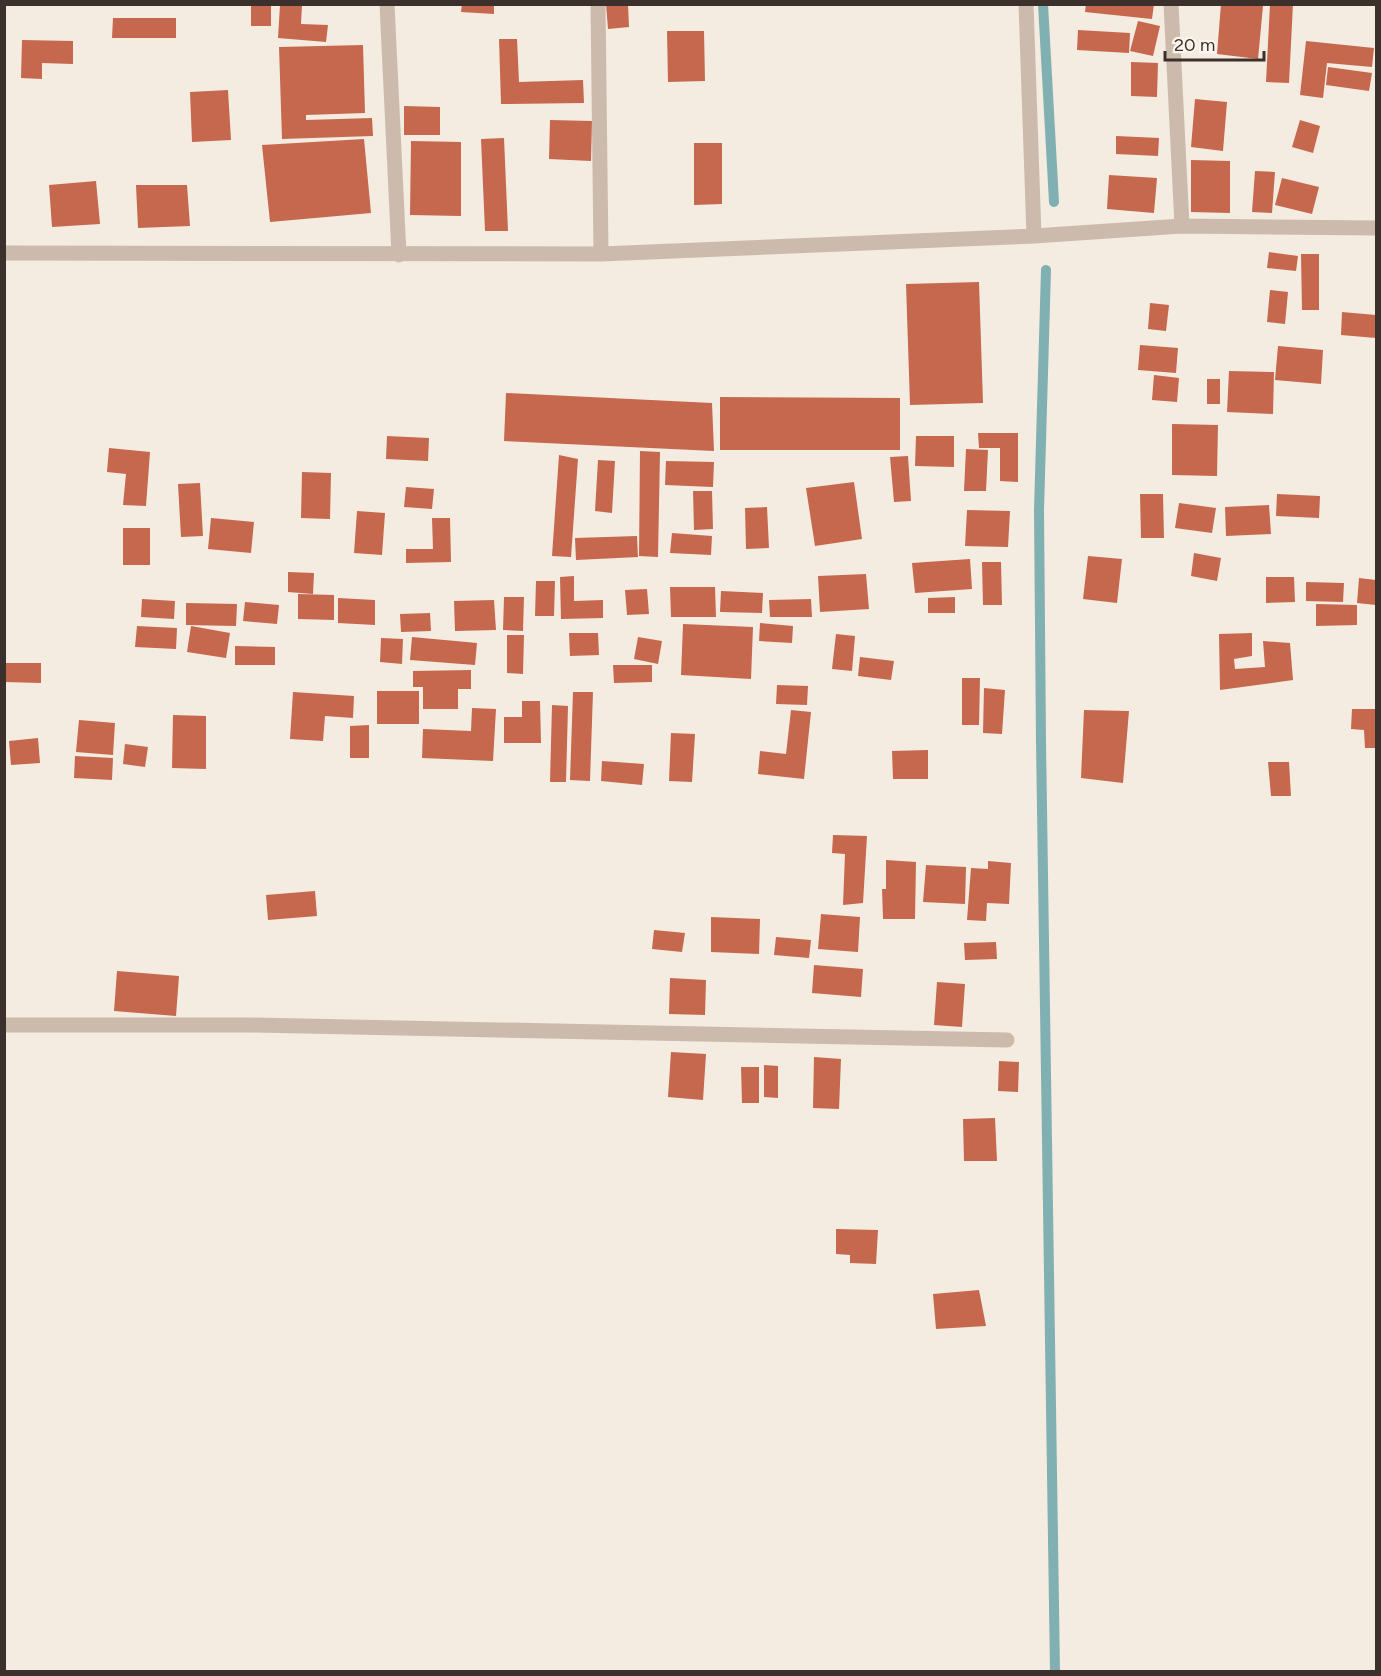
<svg xmlns="http://www.w3.org/2000/svg" width="1381" height="1676" font-family="Figtree,sans-serif">
<style>
.lines{fill:none;stroke-linecap:round;stroke-linejoin:round}
.stream{stroke:#80b0b1;stroke-width:10}
.building{fill:#c6684d}
.street{stroke:#ccbbac;stroke-width:15}
</style>
<rect width="100%" height="100%" fill="#f4ebe1"/>
<g class="lines">
<path class="stream" d="M 1043,4 L 1054,202
M 1046,270 L 1039,510 L 1041,742 L 1055,1672"/>
</g>
<path class="building" d="M 251,4 L 271,4 L 271,26 L 251,26 Z
M 462,4 L 494,4 L 494,14 L 461,12 Z
M 606,4 L 628,4 L 629,27 L 608,29 Z
M 1086,4 L 1154,4 L 1152,19 L 1085,12 Z
M 1221,4 L 1263,6 L 1258,59 L 1217,54 Z
M 1270,4 L 1293,4 L 1289,83 L 1266,82 Z
M 280,5 L 302,5 L 301,24 L 328,25 L 326,42 L 278,38 Z
M 113,18 L 176,18 L 176,38 L 112,38 Z
M 1138,21 L 1160,26 L 1153,56 L 1130,51 Z
M 1078,30 L 1130,33 L 1129,53 L 1077,50 Z
M 667,31 L 704,31 L 705,81 L 668,82 Z
M 499,39 L 517,39 L 519,82 L 583,80 L 584,103 L 501,104 Z
M 22,40 L 73,41 L 73,64 L 42,63 L 42,79 L 21,78 Z
M 1306,41 L 1374,48 L 1372,67 L 1327,63 L 1323,98 L 1300,95 Z
M 363,45 L 365,113 L 306,115 L 306,120 L 372,118 L 373,136 L 282,139 L 279,47 Z
M 1131,62 L 1158,63 L 1157,97 L 1131,96 Z
M 1328,67 L 1372,73 L 1369,91 L 1326,85 Z
M 228,90 L 231,140 L 192,142 L 190,92 Z
M 1195,99 L 1227,102 L 1223,151 L 1191,147 Z
M 404,106 L 440,107 L 440,135 L 404,135 Z
M 550,120 L 592,121 L 591,161 L 549,159 Z
M 1300,120 L 1320,126 L 1313,153 L 1292,147 Z
M 1116,136 L 1159,138 L 1158,156 L 1116,154 Z
M 504,138 L 508,231 L 485,231 L 481,139 Z
M 364,139 L 371,213 L 270,222 L 262,145 Z
M 411,141 L 461,142 L 461,216 L 410,215 Z
M 694,143 L 722,143 L 722,204 L 694,205 Z
M 1191,160 L 1230,161 L 1230,213 L 1191,212 Z
M 1255,171 L 1275,172 L 1272,213 L 1252,212 Z
M 1109,175 L 1157,178 L 1154,213 L 1107,209 Z
M 1282,178 L 1319,187 L 1312,214 L 1275,205 Z
M 96,181 L 100,224 L 52,227 L 49,185 Z
M 136,185 L 187,185 L 190,226 L 138,228 Z
M 1269,252 L 1298,256 L 1296,271 L 1267,268 Z
M 1301,254 L 1319,254 L 1319,310 L 1302,310 Z
M 979,282 L 983,403 L 910,405 L 906,284 Z
M 1270,290 L 1288,292 L 1285,324 L 1267,322 Z
M 1150,303 L 1169,305 L 1166,331 L 1148,329 Z
M 1342,312 L 1376,315 L 1376,338 L 1341,335 Z
M 1140,345 L 1178,348 L 1176,373 L 1138,370 Z
M 1278,346 L 1323,350 L 1321,384 L 1275,380 Z
M 1229,371 L 1274,372 L 1273,414 L 1227,412 Z
M 1154,375 L 1179,378 L 1177,402 L 1152,400 Z
M 1207,379 L 1220,379 L 1220,404 L 1207,404 Z
M 506,393 L 712,403 L 714,451 L 504,441 Z
M 720,397 L 900,398 L 900,450 L 720,450 Z
M 1172,424 L 1218,425 L 1217,476 L 1172,475 Z
M 978,433 L 1018,433 L 1018,482 L 1000,481 L 1000,448 L 979,448 Z
M 387,436 L 429,438 L 428,461 L 386,459 Z
M 916,436 L 954,436 L 954,467 L 915,466 Z
M 109,448 L 150,452 L 146,506 L 123,505 L 126,474 L 107,472 Z
M 966,449 L 988,450 L 986,491 L 964,491 Z
M 640,451 L 660,452 L 658,557 L 639,556 Z
M 559,455 L 578,459 L 571,557 L 552,556 Z
M 908,456 L 911,501 L 894,502 L 890,457 Z
M 598,460 L 615,461 L 612,513 L 595,511 Z
M 666,461 L 714,462 L 713,487 L 665,485 Z
M 302,472 L 331,473 L 330,519 L 301,518 Z
M 854,482 L 862,539 L 815,546 L 806,488 Z
M 200,483 L 203,536 L 181,537 L 178,484 Z
M 406,487 L 434,489 L 432,509 L 404,507 Z
M 693,491 L 712,491 L 713,529 L 694,530 Z
M 1140,494 L 1163,494 L 1164,538 L 1141,538 Z
M 1277,494 L 1320,496 L 1319,518 L 1276,516 Z
M 1179,503 L 1216,508 L 1212,533 L 1175,528 Z
M 1269,505 L 1271,534 L 1226,536 L 1225,507 Z
M 767,507 L 769,548 L 746,549 L 745,508 Z
M 967,510 L 1010,511 L 1008,547 L 965,546 Z
M 357,511 L 385,513 L 382,555 L 354,553 Z
M 211,518 L 254,522 L 251,553 L 208,549 Z
M 432,518 L 450,518 L 451,562 L 406,563 L 406,549 L 433,549 Z
M 123,528 L 150,528 L 150,565 L 123,565 Z
M 672,533 L 712,536 L 711,555 L 670,553 Z
M 637,536 L 638,557 L 576,560 L 575,538 Z
M 1194,553 L 1221,558 L 1217,581 L 1191,576 Z
M 1088,556 L 1122,559 L 1117,603 L 1083,599 Z
M 970,559 L 972,589 L 915,593 L 912,563 Z
M 982,562 L 1001,562 L 1002,605 L 983,605 Z
M 288,572 L 314,573 L 313,594 L 288,592 Z
M 866,574 L 869,609 L 820,612 L 818,576 Z
M 574,576 L 574,601 L 603,600 L 603,618 L 561,619 L 560,577 Z
M 1266,577 L 1294,577 L 1295,602 L 1266,603 Z
M 1359,578 L 1376,580 L 1376,605 L 1357,603 Z
M 536,581 L 555,581 L 554,616 L 535,616 Z
M 1306,582 L 1344,583 L 1343,602 L 1306,601 Z
M 670,587 L 715,587 L 716,617 L 671,617 Z
M 647,589 L 649,614 L 627,615 L 625,590 Z
M 721,591 L 763,593 L 762,613 L 720,612 Z
M 298,594 L 334,595 L 334,620 L 298,619 Z
M 504,597 L 524,597 L 523,631 L 503,630 Z
M 955,597 L 955,613 L 928,613 L 928,598 Z
M 338,598 L 375,600 L 375,625 L 338,623 Z
M 142,599 L 175,601 L 174,619 L 141,617 Z
M 811,599 L 812,617 L 770,617 L 769,600 Z
M 494,600 L 496,630 L 455,631 L 454,601 Z
M 245,602 L 279,605 L 277,624 L 243,621 Z
M 186,603 L 237,604 L 236,626 L 186,625 Z
M 1316,604 L 1357,605 L 1357,625 L 1316,626 Z
M 430,613 L 431,631 L 401,632 L 400,614 Z
M 760,623 L 793,626 L 792,643 L 759,641 Z
M 683,624 L 753,627 L 751,679 L 681,675 Z
M 137,626 L 177,628 L 176,649 L 135,647 Z
M 191,626 L 230,633 L 226,658 L 187,652 Z
M 569,633 L 598,633 L 599,655 L 570,656 Z
M 1252,633 L 1252,656 L 1234,659 L 1235,669 L 1265,667 L 1263,641 L 1290,643 L 1293,680 L 1220,690 L 1219,634 Z
M 836,634 L 855,636 L 852,671 L 832,669 Z
M 507,635 L 524,635 L 523,674 L 507,673 Z
M 412,637 L 477,643 L 475,665 L 410,660 Z
M 638,637 L 662,641 L 658,664 L 634,659 Z
M 381,638 L 403,639 L 402,664 L 380,662 Z
M 235,646 L 275,647 L 275,665 L 235,665 Z
M 860,657 L 894,661 L 891,680 L 858,676 Z
M 4,663 L 41,663 L 41,683 L 4,682 Z
M 613,665 L 652,665 L 652,682 L 614,683 Z
M 471,670 L 471,689 L 458,689 L 458,709 L 423,709 L 423,687 L 413,687 L 413,671 Z
M 962,678 L 980,678 L 979,725 L 962,725 Z
M 777,685 L 808,686 L 807,705 L 776,704 Z
M 984,688 L 1005,690 L 1002,734 L 983,733 Z
M 377,691 L 419,691 L 419,724 L 377,724 Z
M 293,692 L 354,696 L 353,718 L 325,716 L 323,741 L 290,739 Z
M 573,692 L 593,692 L 590,781 L 570,780 Z
M 522,701 L 540,701 L 541,743 L 504,743 L 504,717 L 522,717 Z
M 552,705 L 568,706 L 566,782 L 550,782 Z
M 472,708 L 496,709 L 493,761 L 422,758 L 423,729 L 471,731 Z
M 1352,709 L 1376,709 L 1376,748 L 1365,748 L 1364,730 L 1351,729 Z
M 791,710 L 811,712 L 804,779 L 758,774 L 760,751 L 786,754 Z
M 1084,710 L 1129,711 L 1123,783 L 1081,778 Z
M 173,715 L 206,716 L 206,769 L 172,768 Z
M 79,720 L 115,723 L 113,755 L 76,752 Z
M 369,725 L 369,758 L 350,758 L 350,726 Z
M 671,733 L 695,734 L 692,782 L 669,781 Z
M 38,738 L 40,763 L 11,765 L 9,741 Z
M 125,744 L 148,747 L 145,767 L 123,764 Z
M 928,750 L 928,779 L 893,779 L 892,751 Z
M 75,756 L 113,758 L 112,780 L 74,778 Z
M 602,761 L 644,764 L 642,785 L 601,781 Z
M 1268,762 L 1289,762 L 1291,796 L 1271,796 Z
M 833,835 L 867,836 L 863,903 L 843,905 L 845,854 L 832,853 Z
M 886,860 L 916,862 L 915,919 L 883,919 L 882,889 L 886,889 Z
M 988,861 L 1011,863 L 1009,904 L 987,903 L 986,921 L 967,920 L 971,868 L 988,869 Z
M 926,865 L 966,867 L 965,904 L 923,902 Z
M 315,891 L 317,916 L 268,920 L 266,895 Z
M 821,914 L 860,917 L 858,952 L 818,949 Z
M 711,917 L 760,919 L 759,954 L 711,952 Z
M 654,930 L 685,933 L 682,952 L 652,949 Z
M 776,937 L 811,940 L 809,958 L 774,955 Z
M 996,942 L 997,959 L 965,960 L 964,943 Z
M 814,965 L 863,969 L 861,997 L 812,993 Z
M 117,971 L 179,976 L 176,1016 L 114,1011 Z
M 670,978 L 706,980 L 705,1015 L 669,1014 Z
M 937,982 L 965,984 L 962,1027 L 934,1025 Z
M 671,1052 L 706,1054 L 703,1100 L 668,1097 Z
M 814,1057 L 841,1059 L 839,1109 L 813,1108 Z
M 999,1061 L 1019,1062 L 1018,1092 L 998,1091 Z
M 764,1065 L 778,1066 L 778,1098 L 764,1097 Z
M 741,1067 L 759,1067 L 759,1103 L 742,1103 Z
M 995,1118 L 997,1161 L 964,1161 L 963,1119 Z
M 836,1229 L 878,1230 L 876,1264 L 850,1263 L 850,1255 L 836,1254 Z
M 979,1290 L 986,1326 L 936,1329 L 933,1294 Z"/>
<g class="lines">
<path class="street" d="M 387,4 L 399,255
M 598,4 L 601,254
M 1026,4 L 1034,236
M 1171,4 L 1182,226
M 4,253 L 601,254 L 1034,236 L 1182,226 L 1376,228
M 4,1025 L 249,1025 L 1007,1040"/>
</g>
<rect width="1381" height="1676" fill="none" stroke="#3b302b" stroke-width="12"/>
<path d="M1165 51v9h99v-9" fill="none" stroke="#3b302b" stroke-width="3"/>
<text x="1174" y="51" font-size="18" fill="#3b302b" stroke="#fbf5ee" stroke-width="4.5" paint-order="stroke">20 m</text>
</svg>
